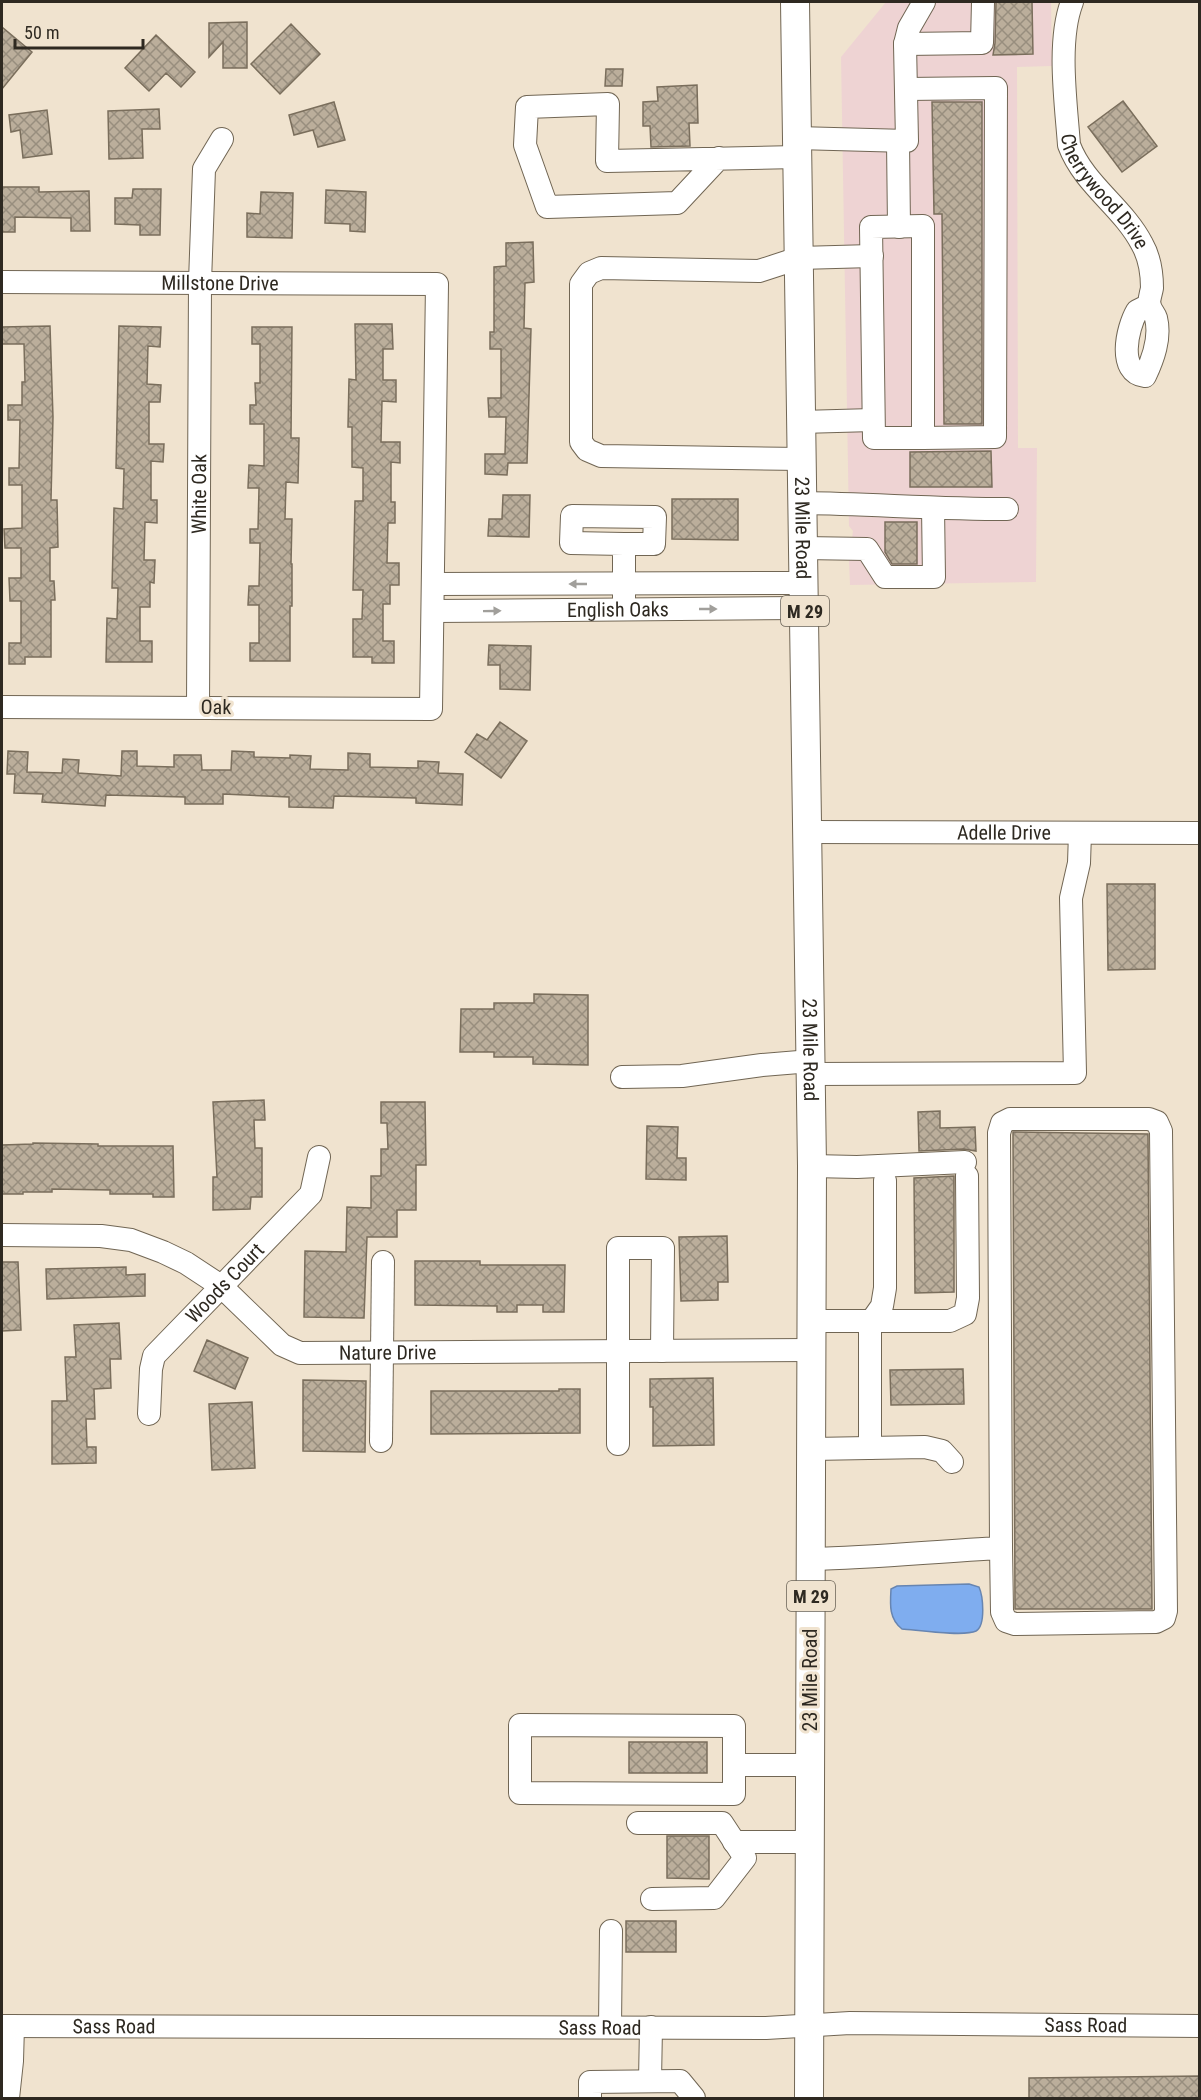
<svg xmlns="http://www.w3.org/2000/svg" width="1201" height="2100" font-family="'Roboto Condensed',sans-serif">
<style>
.commercial{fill:#eed3d3}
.water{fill:#7fadef;stroke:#6785b1;stroke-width:1.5}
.building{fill:url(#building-cross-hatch);stroke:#7a6e5c;stroke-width:1.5}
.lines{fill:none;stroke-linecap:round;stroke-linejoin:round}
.minor-casing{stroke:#716654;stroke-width:24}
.major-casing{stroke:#716654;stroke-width:30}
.minor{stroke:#fff;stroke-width:22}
.major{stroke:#fff;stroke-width:28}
.oneway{fill:#a19f9b}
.labels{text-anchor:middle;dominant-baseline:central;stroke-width:6;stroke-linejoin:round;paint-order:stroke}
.shield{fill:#f0e3cf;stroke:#686155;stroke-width:1.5}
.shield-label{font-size:18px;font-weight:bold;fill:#2e2921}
.street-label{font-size:20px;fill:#2e2921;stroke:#f0e3cf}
</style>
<defs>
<pattern id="building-cross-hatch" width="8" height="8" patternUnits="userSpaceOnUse" patternTransform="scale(1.5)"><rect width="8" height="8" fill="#bbae9b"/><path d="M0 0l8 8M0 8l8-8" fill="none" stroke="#988e7e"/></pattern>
</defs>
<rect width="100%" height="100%" fill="#f0e3cf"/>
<path class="commercial" d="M 886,2 L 1051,2 L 1052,66 L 1017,67 L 1018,448 L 1037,448 L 1036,582 L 850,585 L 849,561 L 853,531 L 849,526 L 841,57 Z"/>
<path class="water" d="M 969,1584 L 979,1587 C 983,1596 986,1625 976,1631 C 964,1637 917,1630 902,1629 C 889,1619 890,1605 891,1589 L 897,1586 Z"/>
<path class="building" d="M 996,2 L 1032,2 L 1033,54 L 993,55 L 995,43 Z
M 247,22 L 247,68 L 223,68 L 223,42 L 209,57 L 209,23 Z
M 291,24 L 320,54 L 280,94 L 251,64 Z
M 2,27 L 32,52 L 2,89 Z
M 156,35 L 195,72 L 181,87 L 166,73 L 149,91 L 125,68 Z
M 606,69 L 623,69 L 622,86 L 605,86 Z
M 697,85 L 698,123 L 689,123 L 690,146 L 651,147 L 650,126 L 643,126 L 643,102 L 658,101 L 657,87 Z
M 1123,101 L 1157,146 L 1122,172 L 1088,127 Z
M 334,102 L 345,140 L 318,147 L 313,130 L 294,135 L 289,115 Z
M 932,102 L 982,102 L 982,424 L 944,424 L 942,214 L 934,214 Z
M 159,109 L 160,129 L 142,129 L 143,158 L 109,159 L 108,111 Z
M 47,110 L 52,154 L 23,158 L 20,130 L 11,132 L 9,115 Z
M 2,187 L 39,187 L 39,192 L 89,191 L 90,231 L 71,231 L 71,218 L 15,217 L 15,232 L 2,232 Z
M 133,189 L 161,189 L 160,235 L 140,235 L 140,225 L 115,224 L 115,198 L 132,198 Z
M 326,190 L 366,192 L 365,232 L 350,231 L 350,224 L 325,223 Z
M 261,192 L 293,193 L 292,238 L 247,237 L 247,213 L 260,214 Z
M 533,242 L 534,282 L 525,283 L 524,328 L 531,329 L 527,463 L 508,463 L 507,475 L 485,474 L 485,454 L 505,454 L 506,417 L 489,417 L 488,398 L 501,398 L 501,349 L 490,349 L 490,332 L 494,332 L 494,267 L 506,266 L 506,243 Z
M 355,324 L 392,324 L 393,349 L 383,349 L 383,380 L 396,380 L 396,402 L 382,401 L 381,442 L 400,442 L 400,463 L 391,462 L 391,502 L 395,502 L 395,523 L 388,523 L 387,563 L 399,563 L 399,585 L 390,585 L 390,604 L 383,604 L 383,641 L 394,641 L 394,663 L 372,663 L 372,657 L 353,657 L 353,619 L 362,619 L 363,590 L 353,590 L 355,501 L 363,501 L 363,468 L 352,467 L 352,427 L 348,427 L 349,379 L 356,380 Z
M 50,326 L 53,417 L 51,500 L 57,500 L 58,547 L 50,548 L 50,581 L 54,581 L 55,600 L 51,600 L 51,657 L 25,657 L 25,664 L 9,664 L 9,643 L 21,643 L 21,601 L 10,601 L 9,578 L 21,578 L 21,548 L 5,548 L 4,529 L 22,528 L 22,485 L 9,485 L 9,468 L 19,468 L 20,420 L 8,420 L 8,405 L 22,405 L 22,382 L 25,382 L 24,344 L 2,344 L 2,327 Z
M 119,326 L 161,327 L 160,347 L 148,346 L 147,384 L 161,385 L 160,402 L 149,402 L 149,444 L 164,444 L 163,462 L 151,461 L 151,500 L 157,500 L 157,523 L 145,522 L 144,560 L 155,560 L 154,583 L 150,582 L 150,607 L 140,607 L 140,641 L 152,641 L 152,662 L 106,662 L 107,618 L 117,619 L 118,588 L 112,588 L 114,508 L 123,509 L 124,469 L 116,468 Z
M 252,327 L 292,327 L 291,438 L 299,438 L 298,483 L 286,482 L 285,519 L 292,519 L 291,564 L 292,564 L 292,606 L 290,606 L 290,661 L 250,661 L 250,643 L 259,643 L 259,605 L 248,605 L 249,586 L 259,586 L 260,543 L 250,543 L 250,529 L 258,529 L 259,488 L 248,488 L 249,465 L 264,466 L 264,424 L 250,424 L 250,405 L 256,405 L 255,383 L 260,383 L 260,344 L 252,344 Z
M 991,451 L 992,487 L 910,487 L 910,452 Z
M 503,495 L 530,495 L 529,537 L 488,536 L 489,519 L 502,519 Z
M 672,499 L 738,499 L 738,540 L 672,539 Z
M 885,522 L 917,522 L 917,564 L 892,564 L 885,552 Z
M 489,645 L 531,646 L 530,690 L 500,689 L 500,665 L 488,665 Z
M 500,722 L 527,741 L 501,778 L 465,752 L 477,734 L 487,740 Z
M 8,751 L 28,752 L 27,772 L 62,773 L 63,759 L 79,760 L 78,773 L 121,776 L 122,751 L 137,751 L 137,766 L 174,767 L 174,755 L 201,755 L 202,770 L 231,770 L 232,751 L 254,752 L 254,757 L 290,758 L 290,755 L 311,756 L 310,769 L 348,770 L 348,753 L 370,754 L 370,767 L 418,768 L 418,761 L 439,762 L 438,773 L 463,774 L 462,805 L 416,803 L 416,798 L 334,796 L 333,808 L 289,807 L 289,797 L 223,794 L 223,804 L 185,804 L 185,797 L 106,795 L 105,806 L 42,802 L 43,794 L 14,793 L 15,774 L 7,774 Z
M 1107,884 L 1155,884 L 1155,969 L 1108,970 Z
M 534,994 L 588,995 L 588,1065 L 533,1064 L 533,1057 L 494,1057 L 494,1052 L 460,1052 L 461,1009 L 494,1009 L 494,1003 L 534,1003 Z
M 264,1100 L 265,1120 L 254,1120 L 255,1148 L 262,1148 L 262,1197 L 251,1197 L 250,1209 L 213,1210 L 213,1177 L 217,1177 L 213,1102 Z
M 381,1102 L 425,1102 L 426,1165 L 416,1165 L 416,1210 L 397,1210 L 397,1237 L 367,1237 L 364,1318 L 304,1317 L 305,1251 L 346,1252 L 347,1207 L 371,1208 L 371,1176 L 381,1176 L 381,1149 L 388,1149 L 387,1123 L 381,1123 Z
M 940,1111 L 940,1128 L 975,1127 L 976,1151 L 964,1149 L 919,1151 L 918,1112 Z
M 647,1126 L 678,1127 L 677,1158 L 686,1158 L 686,1180 L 646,1179 Z
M 1013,1132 L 1148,1134 L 1152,1609 L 1015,1609 Z
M 33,1143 L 98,1144 L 98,1146 L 173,1146 L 174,1197 L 153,1197 L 153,1194 L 110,1194 L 110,1190 L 52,1189 L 52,1192 L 23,1192 L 23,1194 L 2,1194 L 2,1145 L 33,1144 Z
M 954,1176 L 954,1292 L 915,1293 L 914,1178 Z
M 727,1236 L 728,1282 L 718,1282 L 718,1300 L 681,1301 L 679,1237 Z
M 415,1261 L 480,1261 L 480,1265 L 565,1265 L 564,1312 L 543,1312 L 543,1305 L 517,1305 L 517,1312 L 497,1312 L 497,1306 L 415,1305 Z
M 2,1262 L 18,1262 L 21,1330 L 2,1331 Z
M 126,1267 L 126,1275 L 145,1274 L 145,1296 L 47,1299 L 46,1269 Z
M 119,1323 L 121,1359 L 110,1359 L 111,1388 L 94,1389 L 95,1419 L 86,1419 L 87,1447 L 96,1447 L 96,1463 L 52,1464 L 52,1401 L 67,1401 L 65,1357 L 76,1357 L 74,1325 Z
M 207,1340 L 248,1358 L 235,1389 L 194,1371 Z
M 963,1369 L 964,1404 L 891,1405 L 890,1370 Z
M 713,1378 L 714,1445 L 653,1446 L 653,1407 L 650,1407 L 650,1379 Z
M 303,1380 L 366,1381 L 365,1452 L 303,1451 Z
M 559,1389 L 580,1389 L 580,1433 L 431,1434 L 431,1391 L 559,1391 Z
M 252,1402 L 255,1468 L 212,1470 L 209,1404 Z
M 629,1742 L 707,1742 L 707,1773 L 629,1773 Z
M 667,1836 L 709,1836 L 709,1879 L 667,1878 Z
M 626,1921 L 676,1921 L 676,1952 L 626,1952 Z
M 1200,2076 L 1200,2098 L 1029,2098 L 1029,2078 Z"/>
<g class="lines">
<g class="minor-casing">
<g id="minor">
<path id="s1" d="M 1072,2 C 1057,41 1066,103 1069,145 C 1084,185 1123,207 1142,244 C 1150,258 1152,272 1152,288 C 1151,294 1148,301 1150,306 C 1151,311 1155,314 1156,318 C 1161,338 1153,359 1145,376 C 1117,373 1127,328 1137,311 L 1149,305"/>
<path d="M 905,44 L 982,43 L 983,2"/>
<path d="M 906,89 L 996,88 L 995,437 L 923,438 L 923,226 L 871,227 L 874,438 L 923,438"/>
<path d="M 797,138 L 907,141 L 905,44 L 909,28 L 924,2"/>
<path d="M 898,141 L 899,227"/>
<path d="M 719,158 L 677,203 L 547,207 L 525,145 L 527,107 L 608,104 L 607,161 L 797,157"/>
<path id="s2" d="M 2,282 L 437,284 L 431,709 L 2,707"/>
<path d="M 801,422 L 873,420"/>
<path d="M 802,459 L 601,456 L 587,450 L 581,442 L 581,284 L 589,273 L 601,268 L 759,271 L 799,258 L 872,256"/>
<path d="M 803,503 C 871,504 939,509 1007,509"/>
<path d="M 804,548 L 867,549 L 885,577 L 934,577 L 933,508"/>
<path d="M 434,584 L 804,583"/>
<path d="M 624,598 L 624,544 L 654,544 L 655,517 L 572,516 L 571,543 L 624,544"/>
<path id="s3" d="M 434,611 L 805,608"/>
<path id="s4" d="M 198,707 L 200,282 L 204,169 L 222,139"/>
<path id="s5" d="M 808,832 L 1200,833"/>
<path d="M 811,1074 L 1075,1073 L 1071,898 L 1079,863 L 1080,833"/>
<path d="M 622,1077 L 682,1076 L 762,1065 L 811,1061"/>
<path d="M 812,1166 L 857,1167 L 965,1162"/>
<path id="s6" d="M 2,1235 L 101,1236 L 131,1240 L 163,1252 L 186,1263 L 221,1286 L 282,1345 L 300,1353 L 812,1350"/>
<path d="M 813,1321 L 950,1321 L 965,1314 L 968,1298 L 967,1176"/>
<path id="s7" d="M 149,1414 L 151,1369 L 154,1356 L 311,1194 L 319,1157"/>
<path d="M 381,1441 L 383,1262"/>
<path d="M 618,1444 L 618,1248 L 663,1248 L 662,1351"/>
<path d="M 870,1448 L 870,1323 L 882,1306 L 885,1288 L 885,1181"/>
<path d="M 812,1449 L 925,1447 L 942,1451 L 952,1462"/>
<path d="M 811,1559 C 875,1558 938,1551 1001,1548 L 1002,1612 L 1006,1621 L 1015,1624 L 1156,1622 L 1164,1618 L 1166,1611 L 1161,1131 L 1157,1122 L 1149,1119 L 1010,1119 L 1002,1123 L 999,1133 L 1001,1548"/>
<path d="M 520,1725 L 734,1726 L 734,1794 L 520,1793 Z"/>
<path d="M 734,1765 L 810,1765"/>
<path d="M 638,1823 L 722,1823 L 745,1858 L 714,1898 L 652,1899"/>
<path d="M 734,1842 L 809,1842"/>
<path id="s8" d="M 2,2026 L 766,2028 L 850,2023 L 1200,2026"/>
<path d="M 610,2027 L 611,1931"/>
<path d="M 650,2081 L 651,2027"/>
<path d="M 8,2098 L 12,2061 L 13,2026"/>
<path d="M 590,2098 L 590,2082 L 680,2081 L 694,2098"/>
</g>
</g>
<g class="major-casing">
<g id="major">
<path id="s9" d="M 795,2 L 812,1166 L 809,2098"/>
</g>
</g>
<use href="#minor" class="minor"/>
<use href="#major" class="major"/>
</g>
<defs><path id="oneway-solid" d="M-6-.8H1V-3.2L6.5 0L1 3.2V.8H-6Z" transform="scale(1.5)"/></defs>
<g class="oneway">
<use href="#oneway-solid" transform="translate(578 584) rotate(180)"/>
<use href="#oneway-solid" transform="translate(708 609)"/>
<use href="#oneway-solid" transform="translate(492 611) rotate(-1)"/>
</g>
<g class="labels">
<g class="shield">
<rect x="781" y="596" width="48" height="30" rx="4.5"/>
<rect x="787" y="1581" width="48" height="30" rx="4.5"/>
</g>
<g class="shield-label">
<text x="805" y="611">M 29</text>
<text x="811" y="1596">M 29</text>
</g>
<g class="street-label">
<text stroke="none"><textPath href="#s1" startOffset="202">Cherrywood Drive</textPath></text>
<text stroke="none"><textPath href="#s2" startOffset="218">Millstone Drive</textPath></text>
<text stroke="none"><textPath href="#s4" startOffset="213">White Oak</textPath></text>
<text stroke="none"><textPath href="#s9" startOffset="526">23 Mile Road</textPath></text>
<text stroke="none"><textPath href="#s3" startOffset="184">English Oaks</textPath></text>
<text transform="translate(216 707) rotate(1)">Oak</text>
<text stroke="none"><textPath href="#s5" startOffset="196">Adelle Drive</textPath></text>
<text stroke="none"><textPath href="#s9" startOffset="1048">23 Mile Road</textPath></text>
<text stroke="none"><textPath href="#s7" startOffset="160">Woods Court</textPath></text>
<text stroke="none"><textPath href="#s6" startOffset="423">Nature Drive</textPath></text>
<text transform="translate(810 1680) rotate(-90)">23 Mile Road</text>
<text stroke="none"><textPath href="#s8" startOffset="1084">Sass Road</textPath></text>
<text stroke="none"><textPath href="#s8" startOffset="112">Sass Road</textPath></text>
<text stroke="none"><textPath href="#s8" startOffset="598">Sass Road</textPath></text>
</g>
</g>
<rect width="1201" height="2100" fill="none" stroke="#2e2921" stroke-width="6"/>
<path d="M15 39v9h128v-9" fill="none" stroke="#2e2921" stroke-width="3"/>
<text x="24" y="39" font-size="18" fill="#2e2921" stroke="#f0e3cf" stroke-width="4.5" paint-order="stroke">50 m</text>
</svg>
